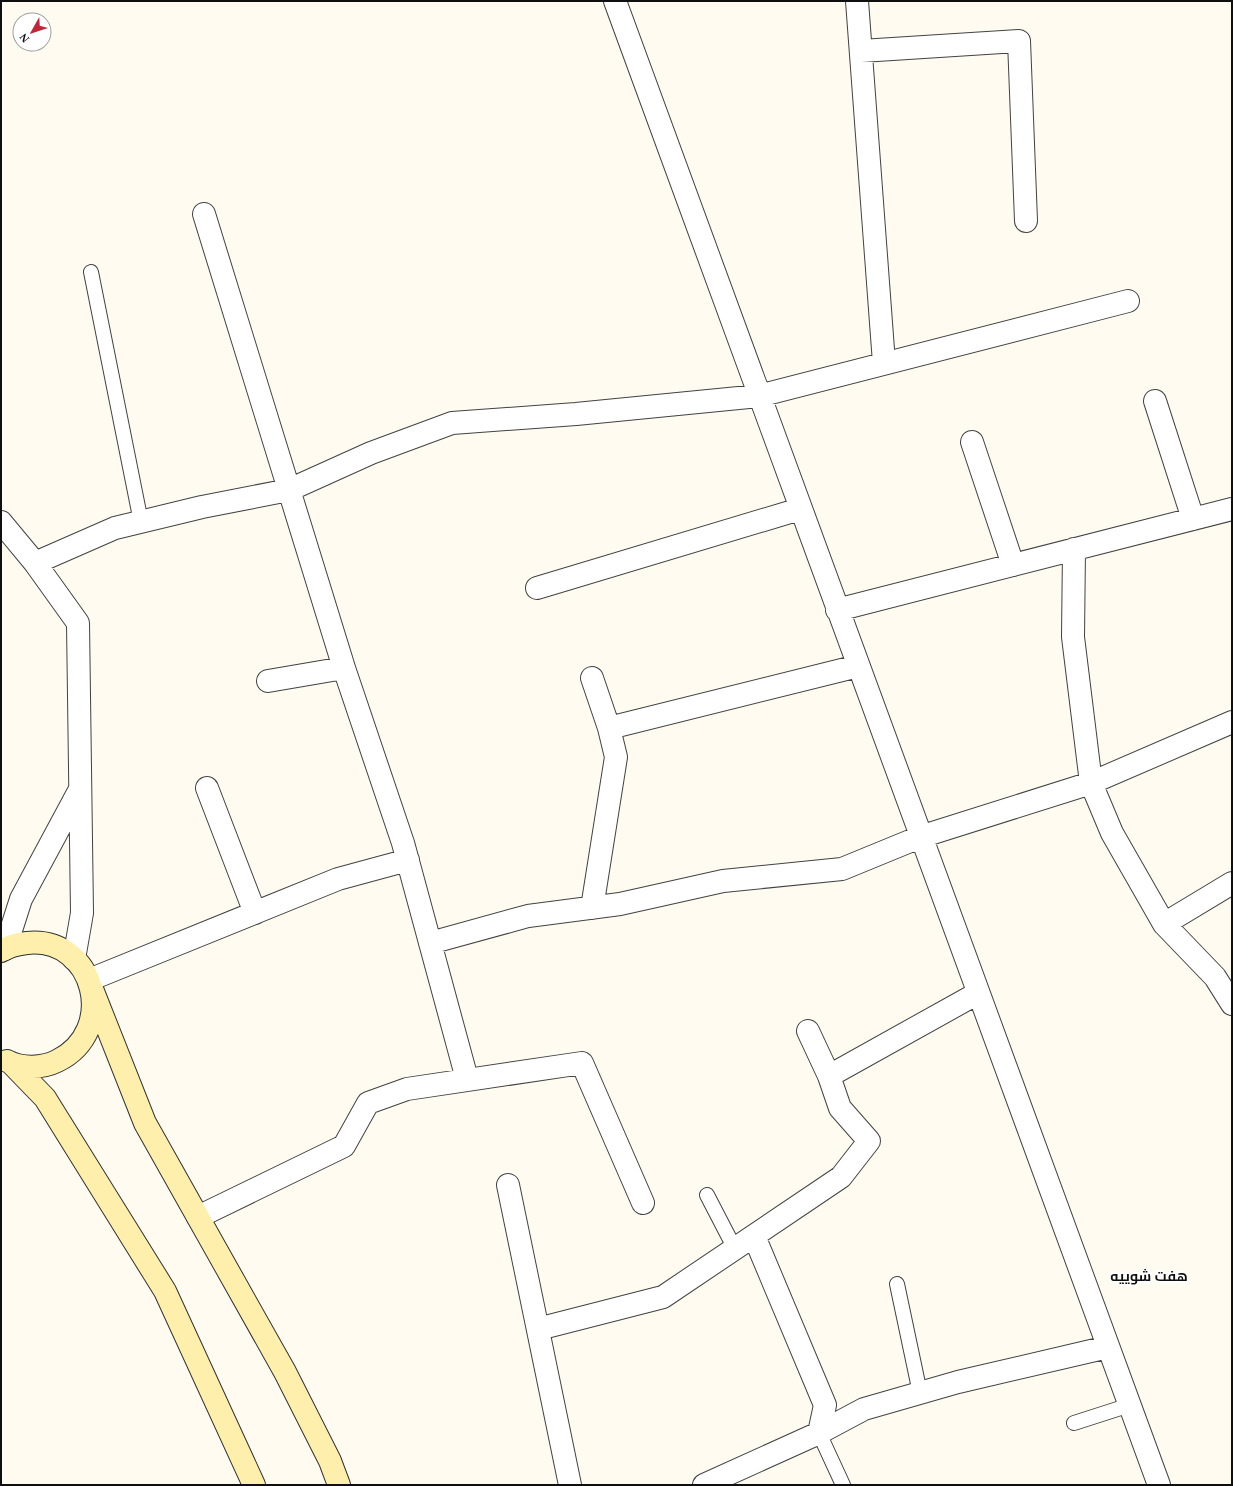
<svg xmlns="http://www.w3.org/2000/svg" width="1233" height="1486" font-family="'Times New Roman',Cairo,serif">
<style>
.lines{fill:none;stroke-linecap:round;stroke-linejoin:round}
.lane-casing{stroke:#424242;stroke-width:16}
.street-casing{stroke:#424242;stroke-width:24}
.secondary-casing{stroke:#313131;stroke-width:24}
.lane{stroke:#fff;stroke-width:14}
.street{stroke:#fff;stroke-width:22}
.secondary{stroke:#feefac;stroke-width:22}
.labels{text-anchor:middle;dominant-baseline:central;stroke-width:4;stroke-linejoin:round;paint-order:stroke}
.quarter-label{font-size:14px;font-weight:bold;fill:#0f0f0f;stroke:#fff}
</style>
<rect width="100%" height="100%" fill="#fffbf0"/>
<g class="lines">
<g class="lane-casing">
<path id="lane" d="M 91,272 L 141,522
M 707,1195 L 735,1249
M 897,1284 L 920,1393
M 1074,1423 L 1130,1405
M 819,1433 L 843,1485"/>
</g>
<g class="street-casing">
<path id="street" d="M 615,1 L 1159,1485
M 857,1 L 884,363
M 861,51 L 1019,41 L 1026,221
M 204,214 L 344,668 L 403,843 L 467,1079
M 1155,401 L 1193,519
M 972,442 L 1013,565
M 1,522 L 35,563 L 78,623 L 82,913 L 74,959
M 1074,549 L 1073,637 L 1091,783 L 1112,833 L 1164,924 L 1215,977 L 1232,1004
M 35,563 L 115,528 L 202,507 L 289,490 L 371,453 L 452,423 L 576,414 L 759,396 L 1128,301
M 537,588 L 800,509
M 837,610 L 1232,509
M 592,678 L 609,728 L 616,757 L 592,908
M 268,681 L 344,668
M 609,728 L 858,666
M 207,788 L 255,913
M 1164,924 L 1232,883
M 430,943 L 528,916 L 620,904 L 723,881 L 842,869 L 920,837 L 1091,783 L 1232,722
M 5,949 L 21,899 L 79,791
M 89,980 L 338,879 L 408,860
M 829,1076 L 978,993
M 508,1185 L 570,1485
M 198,1217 L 344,1146 L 368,1103 L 407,1089 L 582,1063 L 643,1203
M 538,1329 L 663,1297 L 841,1177 L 869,1141 L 840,1108 L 829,1076 L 808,1031
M 819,1433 L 864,1409 L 958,1382 L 1108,1347
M 704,1485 L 819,1433 L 825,1405 L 754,1236"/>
</g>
<g class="secondary-casing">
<path id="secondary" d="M 1,951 C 9,946 18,944 27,943 C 95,936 119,1031 57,1061 C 43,1068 22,1069 7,1061
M 92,989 L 145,1123 L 285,1372 L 330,1461 L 339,1485
M 12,1064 L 45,1098 L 165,1291 L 254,1485"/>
</g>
<use href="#lane" class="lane"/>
<use href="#street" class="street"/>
<use href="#secondary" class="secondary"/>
</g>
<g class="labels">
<g class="quarter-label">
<text x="1149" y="1276">هفت شوییه</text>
</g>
</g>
<rect width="1233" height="1486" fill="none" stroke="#0f0f0f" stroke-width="4"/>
<g transform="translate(32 32) rotate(231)"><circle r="19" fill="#ffffff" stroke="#9f9f9f"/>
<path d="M0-3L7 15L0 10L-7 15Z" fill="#be273a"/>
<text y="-6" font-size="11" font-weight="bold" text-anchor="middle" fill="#0f0f0f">N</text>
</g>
</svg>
